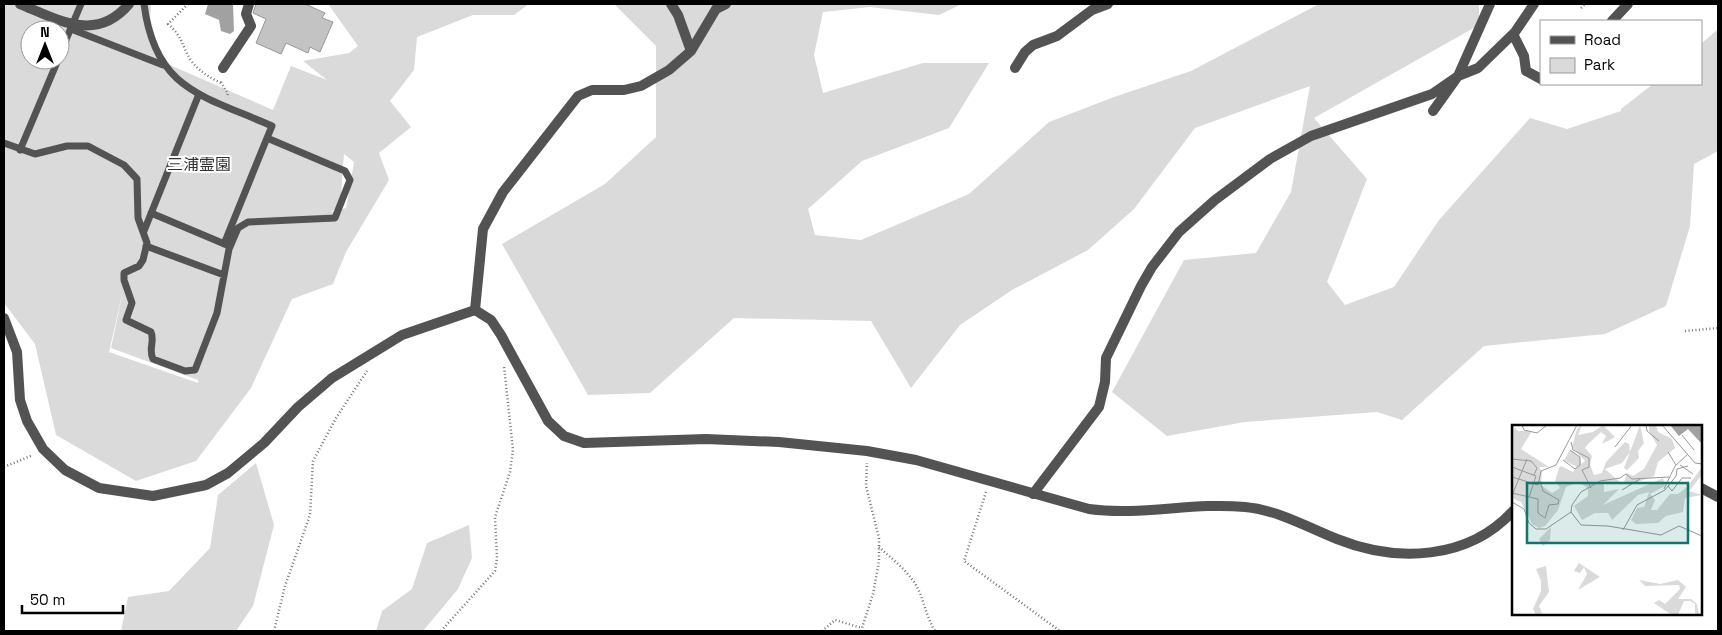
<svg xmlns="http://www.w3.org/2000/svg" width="1722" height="635" font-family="'Space Grotesk','Noto Sans JP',sans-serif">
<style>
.green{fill:#dadada;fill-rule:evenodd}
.water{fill:#a1a1a1}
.building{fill:#c3c3c3;stroke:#979797}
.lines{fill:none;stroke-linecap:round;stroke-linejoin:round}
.path{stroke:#757575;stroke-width:2.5;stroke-dasharray:1 2.5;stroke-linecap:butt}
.service{stroke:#535353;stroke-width:7}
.pedestrian{stroke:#535353;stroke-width:10}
.minor{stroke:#535353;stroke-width:10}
.tertiary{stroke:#535353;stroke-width:10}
.labels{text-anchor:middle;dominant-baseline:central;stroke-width:4;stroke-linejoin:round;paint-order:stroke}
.park-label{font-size:16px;fill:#313131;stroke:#fff}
.inset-road{fill:none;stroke:#999;stroke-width:1}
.view{fill:#0f766e;fill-opacity:0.15;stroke:#0f766e;stroke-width:2.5}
.inset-edge{fill:none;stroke:#000;stroke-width:2.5}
</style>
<rect width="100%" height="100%" fill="#fff"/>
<path class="green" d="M 4,4 L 151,4 L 150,20 L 163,62 L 273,110 L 291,66 L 327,80 L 303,61 L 349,53 L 358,46 L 328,4 L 529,4 L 514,15 L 473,15 L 417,37 L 414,70 L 390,101 L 411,127 L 379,153 L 389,180 L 346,252 L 333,284 L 292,299 L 251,388 L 196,461 L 136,481 L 56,435 L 35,344 L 4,303 ZM 30,30 L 60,30 L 60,60 L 30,60 ZM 344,154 L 354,162 L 346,208 L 330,212 L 340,207 ZM 124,286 L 111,348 L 198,380 L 198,383 L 109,352 Z
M 614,4 L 962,4 L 939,15 L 870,7 L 823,12 L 814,55 L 823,93 L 923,63 L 989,63 L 949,128 L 862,161 L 808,209 L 815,235 L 861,240 L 969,194 L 1049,122 L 1114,97 L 1191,71 L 1319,4 L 1479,4 L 1479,25 L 1314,118 L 1367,179 L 1327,282 L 1345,305 L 1394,287 L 1439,220 L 1530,118 L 1567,129 L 1621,111 L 1621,109 L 1653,84 L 1701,84 L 1701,44 L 1718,29 L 1718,151 L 1694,164 L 1690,226 L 1666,306 L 1605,334 L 1484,346 L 1402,420 L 1377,412 L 1245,422 L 1167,436 L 1112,392 L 1184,260 L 1256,253 L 1291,192 L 1310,86 L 1195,128 L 1134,209 L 1088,250 L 1012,290 L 960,325 L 911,388 L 871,321 L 734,318 L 650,393 L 588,395 L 502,244 L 605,184 L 656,137 L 656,46 Z
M 256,463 L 274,525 L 253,606 L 236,631 L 121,631 L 128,597 L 169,591 L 210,548 L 218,495 Z
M 469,525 L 472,558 L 458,589 L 423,631 L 376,631 L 382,611 L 412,589 L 427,543 Z"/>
<path class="water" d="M 208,4 L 233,4 L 234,31 L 230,34 L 221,31 L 219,20 L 205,14 Z"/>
<path class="building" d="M 256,4 L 305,4 L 325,13 L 322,18 L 333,22 L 320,52 L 310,47 L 308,53 L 286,43 L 281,54 L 256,43 L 266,19 L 253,13 Z"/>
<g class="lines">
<path class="path" d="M 188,4 L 168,24 C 183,37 181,44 190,59 C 198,71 209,77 221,83
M 1581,8 L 1585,4
M 221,82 L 228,94 L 227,96
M 1685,331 L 1718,328
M 4,467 L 33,455
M 986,492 L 964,561 L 1060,631
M 879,547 C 893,560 911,573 919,591 C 925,605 927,618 935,631
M 274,631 L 285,586 L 310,515 L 313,461 L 336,418 L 367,371
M 441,631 L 495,571 L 497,558 L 495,517 L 510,472 L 513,450 L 504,366
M 822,631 L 835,620 L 862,628
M 861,631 L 873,594 L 879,561 L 879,538 L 866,486 L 867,463"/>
<path class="service" d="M 71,29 L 163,65
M 60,54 L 81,4
M 4,143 L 35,154 L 67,146 L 88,146 L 124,165 L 137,179 L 138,218 L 147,243 L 143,260 L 139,266 L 124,273 L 124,280 L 132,303 L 126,320 L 151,332 C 155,342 148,349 153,359 L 185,371 L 195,370 L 217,313 L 229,249 L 238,228 L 248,222 L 335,218 L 350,180 L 345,171 L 267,138 L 272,126 C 202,95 155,90 144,4
M 20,150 L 58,60
M 151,213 L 227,245
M 144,231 L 199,94
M 224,244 L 267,138
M 146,246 L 224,275"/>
<path class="pedestrian" d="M 223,68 L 251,26 L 246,14 L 249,4"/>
<path class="minor" d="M 671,4 L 678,15 L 691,51
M 1612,21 L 1628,4
M 1513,34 L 1524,56 L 1526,71 L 1541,79
M 1015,68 L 1025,52 L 1033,45 L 1057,36 L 1092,10 L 1108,4
M 1433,111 L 1458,76 L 1490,4
M 475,310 L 483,229 L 503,192 L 578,96 L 592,90 L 624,90 L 641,86 L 669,70 L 691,51 L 716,9 L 726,4
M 1033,494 L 1099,407 L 1105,382 L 1106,358 L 1141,286 L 1152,267 L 1179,232 L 1215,200 L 1270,159 L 1311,136 L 1432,94 L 1458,76 L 1478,68 L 1515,32 L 1534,4"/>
<path class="tertiary" d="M 20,4 C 59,20 96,43 129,4
M 4,318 L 17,352 L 20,400 L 27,421 L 43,449 L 65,470 L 99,488 L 153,496 L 206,485 L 228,473 L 264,443 L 298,407 L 332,378 L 402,335 L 475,310 L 491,320 L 501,335 L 548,421 L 564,436 L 584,443 L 706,439 L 779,442 L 867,451 L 916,460 L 1089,509 C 1141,516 1193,502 1245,507 C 1278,510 1307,527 1337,539 C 1397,563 1468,560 1513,511
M 1701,488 L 1718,497"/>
</g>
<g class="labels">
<g class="park-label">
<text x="199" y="164">三浦霊園</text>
</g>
</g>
<g transform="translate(1512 425)">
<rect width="190" height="190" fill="#fff"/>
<path d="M 0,0 L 6,6 L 20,6 L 9,24 L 37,42 L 27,42 L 30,46 L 29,60 L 40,68 L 48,63 L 43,56 L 47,43 L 49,41 L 61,47 L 65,42 L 52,35 L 58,25 L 68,32 L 69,39 L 73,36 L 60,22 L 65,4 L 70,0 L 66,10 L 81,7 L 91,0 L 103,12 L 90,19 L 94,11 L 89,7 L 75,20 L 73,23 L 80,31 L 78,40 L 82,50 L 90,48 L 94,37 L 113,17 L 117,19 L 118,27 L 110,38 L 93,44 L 108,57 L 92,59 L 92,67 L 107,64 L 91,80 L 151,53 L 153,61 L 138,69 L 143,75 L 139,85 L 145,85 L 158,69 L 166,69 L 176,61 L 190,42 L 190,50 L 177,66 L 190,70 L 173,73 L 171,87 L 154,91 L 146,98 L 124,99 L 119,95 L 125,83 L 132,82 L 137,67 L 126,70 L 100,95 L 96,88 L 83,88 L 70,95 L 62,81 L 76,71 L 76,63 L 66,57 L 54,62 L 46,85 L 33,101 L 27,103 L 20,99 L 9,77 L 0,73 ZM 128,0 L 132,18 L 126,26 L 127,33 L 115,45 L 112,43 ZM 144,0 L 146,7 L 160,14 L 163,23 L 146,37 L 142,51 L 117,60 L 112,57 L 115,48 L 121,51 L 132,44 L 145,20 L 137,6 L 137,0 ZM 39,102 L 38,115 L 31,121 L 27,114 ZM 67,138 L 88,152 L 66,165 L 75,149 L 72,142 L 68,148 L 62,146 ZM 34,141 L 37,167 L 27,181 L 30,188 L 24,190 L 21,184 L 29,166 L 29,156 L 24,144 ZM 127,155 L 148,159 L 166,155 L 174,162 L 166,174 L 179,174 L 185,179 L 187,190 L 183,190 L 183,179 L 178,176 L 172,176 L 166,190 L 160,190 L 142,178 L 147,175 L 153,179 L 168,164 L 167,160 L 133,161 Z" fill="#dadada"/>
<path d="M 158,0 L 190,0 L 190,19 L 176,4 L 167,11 Z" fill="#a1a1a1"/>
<path class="inset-road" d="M 10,0 L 12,5 L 25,8 L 35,0M 134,0 L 135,6 L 147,16M 150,0 L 183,38 L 190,39M 170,10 L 182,25M 59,17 L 61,25 L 77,33 L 77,42 L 70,45 L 79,63M 103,22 L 120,0M 156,27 L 164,40M 0,34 L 19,36 L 25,43 L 22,50M 51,35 L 63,44 L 68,40 L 68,32 L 58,25M 168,40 L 181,49M 0,42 L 24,51 L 17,72M 0,52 L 26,60 L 29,46 L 44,40 L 65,0M 156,61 L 160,66 L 170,53 L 179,53M 152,64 L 163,41 L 176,29M 110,65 L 128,54M 0,68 L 26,74 L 26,88 L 33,93 L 37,80 L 46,79 L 47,75 L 31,66 L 28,56M 1,68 L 15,34M 0,77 L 12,84 L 17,98 L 24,104 L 34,104 L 59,87 L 69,100 L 96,101 L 149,110 L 167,101 L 190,111M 59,87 L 60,80 L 69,67 L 88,56 L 108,53 L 114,49 L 120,54 L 157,52M 111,105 L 125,80 L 153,65 L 164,51 L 165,44 L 176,41"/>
<path class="view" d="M 15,58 L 176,58 L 176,118 L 15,118 Z"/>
<rect width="190" height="190" class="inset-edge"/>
</g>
<rect width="1722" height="635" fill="none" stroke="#000000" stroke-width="10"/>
<rect x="1540" y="20" width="162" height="65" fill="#ffffff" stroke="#999999"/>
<rect x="1550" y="36" width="25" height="8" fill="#535353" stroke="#999999"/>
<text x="1584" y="45" font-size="15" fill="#000000">Road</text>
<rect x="1550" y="58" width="25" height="15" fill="#dadada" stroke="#999999"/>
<text x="1584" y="70" font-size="15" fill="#000000">Park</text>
<g transform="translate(45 45)"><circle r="24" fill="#ffffff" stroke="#999999"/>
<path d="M0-4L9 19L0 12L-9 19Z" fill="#000000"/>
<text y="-8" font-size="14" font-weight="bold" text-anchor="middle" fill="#000000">N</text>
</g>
<path d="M22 605v8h101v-8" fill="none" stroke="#000000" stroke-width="2.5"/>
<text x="30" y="605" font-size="15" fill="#000000" stroke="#ffffff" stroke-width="4" paint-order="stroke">50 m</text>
</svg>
